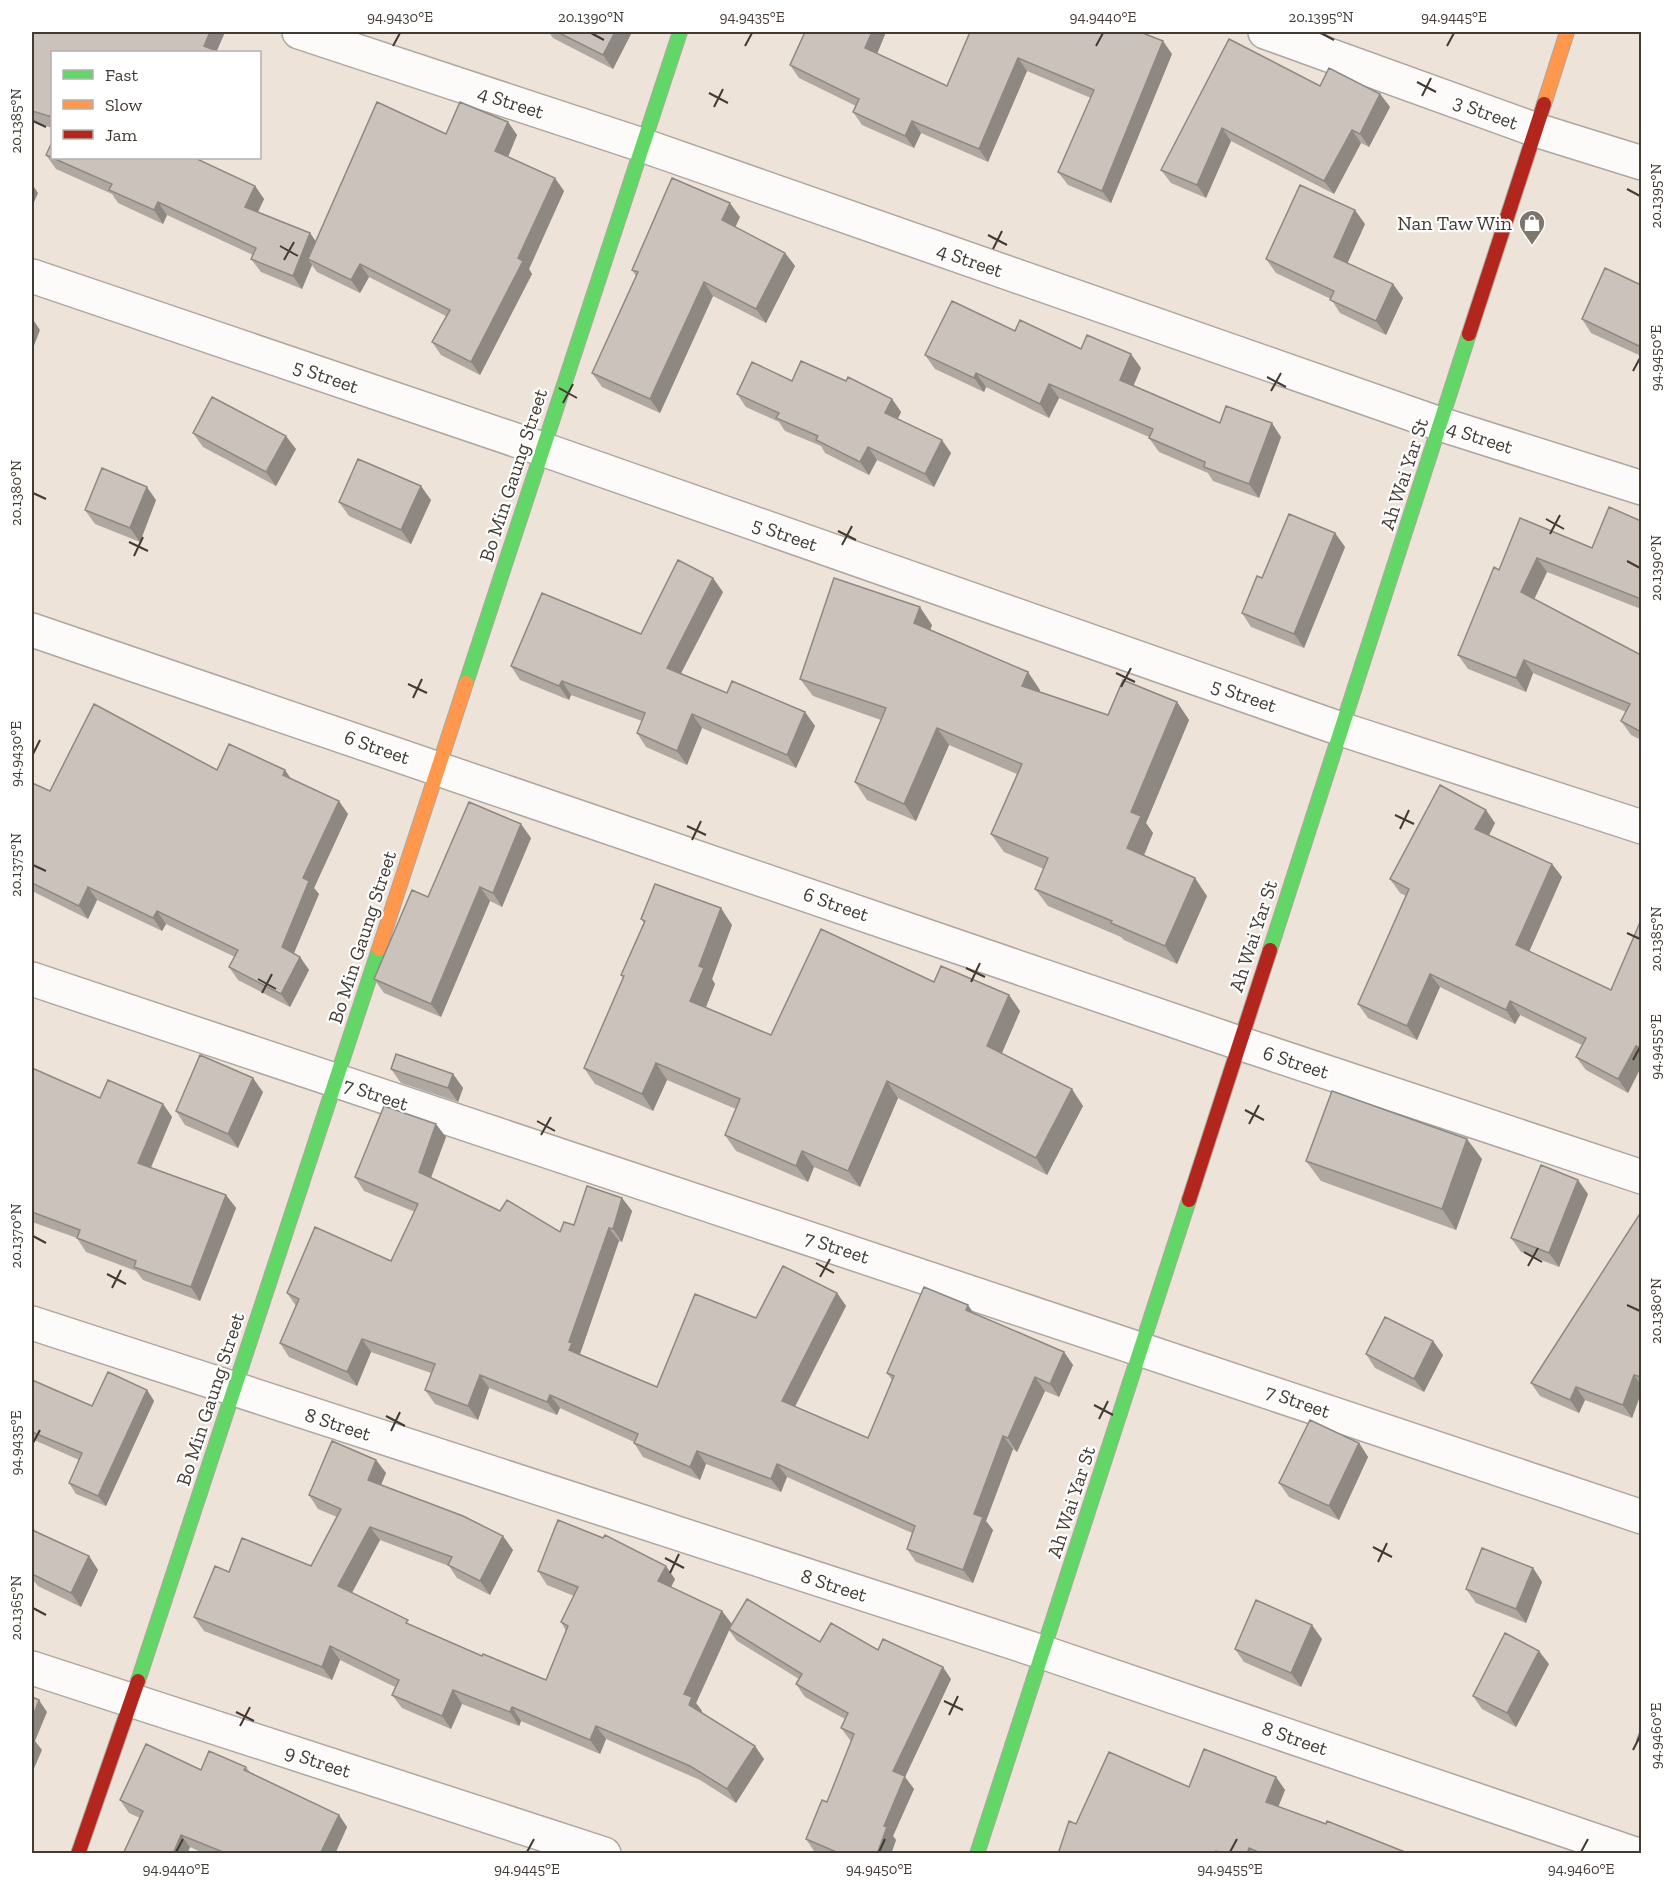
<svg xmlns="http://www.w3.org/2000/svg" width="1673" height="1885" font-family="'Zilla Slab',serif">
<style>
.lines{fill:none;stroke-linecap:round;stroke-linejoin:round}
.street-casing{stroke:#afa79f;stroke-width:36}
.fast-casing{stroke:#afa79f;stroke-width:16}
.slow-casing{stroke:#afa79f;stroke-width:16}
.jam-casing{stroke:#afa79f;stroke-width:16}
.street{stroke:#fcfbf9;stroke-width:33}
.fast{stroke:#63d668;stroke-width:14}
.slow{stroke:#ff974d;stroke-width:14}
.jam{stroke:#b3261e;stroke-width:14}
.wall{fill:#afa8a1}
.shaded-wall{fill:#8e8883}
.building{fill:#cbc3bb;stroke:#8e8883;stroke-width:1.5}
.ticks{fill:none;stroke:#423b33;stroke-width:2}
.labels{text-anchor:middle;dominant-baseline:central;stroke-width:4.5;stroke-linejoin:round;paint-order:stroke}
.street-label{font-size:20px;fill:#423b33;stroke:#fff}
.poi-label{font-size:20px;fill:#423b33;stroke:#fff;text-anchor:end}
.neatline{fill:none;stroke:#423b33;stroke-width:2}
.ticks-label{font-size:15px;text-anchor:middle;fill:#423b33}
</style>
<rect width="100%" height="100%" fill="#ede3d8"/>
<g class="lines">
<g class="street-casing">
<path id="street" d="M 299,32 L 642,145 L 1440,424 L 1642,488
M 1265,32 L 1536,130 L 1642,163
M 32,276 L 542,449 L 1341,729 L 1642,827
M 32,630 L 1239,1043 L 1642,1177
M 32,979 L 1642,1517
M 32,1323 L 1042,1652 L 1635,1854
M 32,1668 L 604,1854"/>
</g>
<g class="fast-casing">
<path id="fast" d="M 466,683 L 680,32
M 1270,950 L 1469,334
M 138,1681 L 379,949
M 977,1854 L 1189,1200"/>
</g>
<g class="slow-casing">
<path id="slow" d="M 1544,104 L 1567,32
M 379,949 L 466,683"/>
</g>
<g class="jam-casing">
<path id="jam" d="M 1469,334 L 1544,104
M 1189,1200 L 1270,950
M 78,1854 L 138,1681"/>
</g>
<use href="#street" class="street"/>
<use href="#fast" class="fast"/>
<use href="#slow" class="slow"/>
<use href="#jam" class="jam"/>
</g>
<path class="wall" d="M 32,32 L 225,32 L 217,51 L 52,52 L 52,128 L 32,121 Z
M 549,32 L 632,32 L 613,69 L 553,38 Z
M 805,32 L 886,32 L 877,54 L 947,86 L 970,32 L 1172,54 L 1111,203 L 1068,185 L 1058,172 L 1091,98 L 1027,71 L 988,162 L 921,133 L 914,148 L 862,125 L 853,112 L 856,106 L 799,78 L 790,65 Z
M 1229,39 L 1320,86 L 1380,94 L 1390,107 L 1369,147 L 1361,143 L 1334,194 L 1231,141 L 1206,198 L 1171,183 L 1161,170 Z
M 508,122 L 517,135 L 508,157 L 564,191 L 529,269 L 532,274 L 480,375 L 441,355 L 432,342 L 446,316 L 369,277 L 360,293 L 317,272 L 312,265 L 302,289 L 261,272 L 251,259 L 253,255 L 167,215 L 163,224 L 118,203 L 112,194 L 56,169 L 46,155 L 255,186 L 264,199 L 258,212 L 310,233 L 316,242 L 446,134 Z
M 740,217 L 735,227 L 785,253 L 795,266 L 766,323 L 713,296 L 660,413 L 602,387 L 592,373 L 636,276 L 632,270 Z
M 1365,224 L 1347,263 L 1393,284 L 1403,298 L 1386,335 L 1340,313 L 1331,299 L 1276,273 L 1266,259 Z
M 1641,285 L 1641,356 L 1591,333 L 1582,319 Z
M 1015,331 L 1081,349 L 1141,368 L 1133,385 L 1220,423 L 1281,437 L 1259,498 L 1213,481 L 1208,473 L 1159,452 L 1149,438 L 1149,437 L 1059,398 L 1049,418 L 986,387 L 984,392 L 935,369 L 925,355 Z
M 792,381 L 846,381 L 892,399 L 901,412 L 898,419 L 951,453 L 934,487 L 877,460 L 869,475 L 825,453 L 821,446 L 785,431 L 779,422 L 746,407 L 737,394 Z
M 193,433 L 296,449 L 276,486 L 203,447 Z
M 156,500 L 140,542 L 95,524 L 85,510 Z
M 431,500 L 411,544 L 349,516 L 339,502 Z
M 1520,518 L 1592,548 L 1641,521 L 1641,609 L 1547,572 L 1534,599 L 1641,655 L 1641,740 L 1631,735 L 1621,721 L 1626,712 L 1533,673 L 1526,692 L 1468,669 L 1458,655 L 1499,570 Z
M 1335,533 L 1345,547 L 1304,648 L 1251,627 L 1242,613 L 1262,578 Z
M 723,592 L 681,673 L 727,693 L 805,712 L 815,726 L 796,768 L 702,728 L 687,765 L 646,747 L 637,733 L 642,721 L 571,695 L 569,700 L 520,680 L 511,666 L 641,634 Z
M 932,625 L 930,630 L 1040,690 L 1039,692 L 1108,715 L 1177,702 L 1189,720 L 1146,823 L 1153,833 L 1144,856 L 1207,896 L 1177,964 L 1124,940 L 1121,937 L 1048,906 L 1035,889 L 1044,869 L 1004,852 L 991,834 L 1017,774 L 949,745 L 916,821 L 867,800 L 855,782 L 881,720 L 813,696 L 800,679 Z
M 217,770 L 292,779 L 348,814 L 314,888 L 319,894 L 294,953 L 300,957 L 309,970 L 290,1007 L 238,980 L 229,967 L 235,957 L 166,924 L 162,931 L 97,900 L 88,919 L 32,891 L 32,783 L 50,791 Z
M 1495,823 L 1489,835 L 1552,864 L 1562,877 L 1529,951 L 1611,990 L 1641,920 L 1641,1067 L 1628,1093 L 1586,1070 L 1576,1057 L 1582,1045 L 1520,1015 L 1515,1024 L 1440,987 L 1417,1040 L 1368,1018 L 1358,1004 L 1406,896 L 1400,893 L 1390,879 Z
M 531,838 L 502,907 L 490,901 L 441,1017 L 384,993 L 374,979 L 428,897 Z
M 641,919 L 732,925 L 712,979 L 715,984 L 706,1007 L 771,1035 L 934,982 L 1009,995 L 1020,1011 L 1002,1053 L 1083,1106 L 1047,1175 L 898,1098 L 860,1187 L 814,1167 L 808,1182 L 736,1151 L 725,1135 L 736,1109 L 667,1080 L 653,1111 L 595,1084 L 584,1068 L 623,978 L 621,975 L 644,923 Z
M 32,1068 L 100,1098 L 163,1104 L 172,1117 L 151,1168 L 226,1195 L 236,1208 L 200,1301 L 143,1280 L 136,1271 L 86,1252 L 77,1238 L 32,1222 Z
M 391,1069 L 453,1074 L 463,1088 L 458,1102 L 401,1083 Z
M 263,1092 L 238,1148 L 185,1125 L 176,1111 Z
M 446,1137 L 431,1178 L 500,1211 L 560,1232 L 622,1198 L 632,1211 L 622,1242 L 619,1241 L 580,1354 L 657,1387 L 756,1318 L 837,1293 L 846,1306 L 795,1407 L 868,1438 L 892,1380 L 887,1373 L 974,1313 L 1064,1352 L 1073,1365 L 1059,1397 L 1045,1391 L 1017,1452 L 1013,1449 L 986,1521 L 993,1530 L 973,1583 L 916,1562 L 907,1549 L 912,1533 L 787,1477 L 781,1492 L 706,1464 L 700,1480 L 643,1457 L 634,1443 L 634,1442 L 560,1408 L 557,1415 L 489,1388 L 478,1420 L 435,1404 L 425,1390 L 431,1373 L 371,1352 L 357,1386 L 289,1357 L 280,1343 L 296,1306 L 287,1293 L 391,1261 L 415,1212 L 364,1191 L 355,1177 Z
M 1482,1159 L 1456,1230 L 1321,1181 L 1306,1161 Z
M 1588,1194 L 1559,1267 L 1521,1252 L 1511,1238 Z
M 1641,1212 L 1641,1393 L 1632,1418 L 1585,1400 L 1579,1413 L 1540,1396 L 1531,1383 Z
M 1433,1341 L 1443,1355 L 1424,1392 L 1375,1368 L 1366,1354 Z
M 32,1380 L 92,1406 L 147,1390 L 154,1401 L 106,1506 L 76,1494 L 69,1483 L 79,1460 L 32,1439 Z
M 1359,1443 L 1368,1457 L 1339,1520 L 1289,1497 L 1279,1483 Z
M 376,1460 L 386,1473 L 381,1485 L 513,1550 L 490,1595 L 457,1578 L 449,1566 L 380,1540 L 352,1593 L 412,1626 L 482,1656 L 546,1680 L 566,1631 L 561,1622 L 574,1596 L 547,1585 L 538,1571 L 675,1579 L 671,1587 L 731,1624 L 820,1642 L 878,1650 L 951,1679 L 905,1777 L 914,1789 L 893,1836 L 896,1840 L 891,1854 L 820,1854 L 814,1851 L 806,1839 L 827,1802 L 851,1741 L 850,1740 L 841,1728 L 845,1719 L 805,1697 L 796,1684 L 799,1679 L 737,1641 L 729,1630 L 696,1703 L 702,1711 L 701,1712 L 764,1759 L 736,1803 L 700,1780 L 606,1739 L 600,1754 L 521,1721 L 519,1726 L 462,1704 L 451,1729 L 402,1708 L 392,1695 L 395,1687 L 340,1660 L 332,1680 L 204,1631 L 194,1617 L 229,1572 L 311,1566 L 337,1517 L 318,1509 L 309,1495 Z
M 32,1527 L 36,1531 L 89,1556 L 98,1570 L 81,1607 L 38,1586 L 33,1580 L 32,1579 Z
M 1533,1568 L 1542,1582 L 1526,1623 L 1476,1603 L 1466,1589 Z
M 1322,1639 L 1301,1687 L 1244,1662 L 1235,1649 Z
M 1549,1664 L 1516,1727 L 1482,1709 L 1473,1696 Z
M 246,1767 L 250,1772 L 339,1815 L 347,1827 L 335,1854 L 205,1854 L 190,1847 L 187,1854 L 123,1854 L 140,1818 L 129,1813 L 120,1800 L 201,1770 Z
M 1276,1777 L 1285,1790 L 1278,1807 L 1410,1854 L 1058,1854 L 1189,1787 Z"/>
<path class="shaded-wall" d="M 210,32 L 225,32 L 216,52 L 204,46 Z
M 615,32 L 632,32 L 613,69 L 603,55 Z
M 872,32 L 886,32 L 874,61 L 865,48 Z
M 1163,41 L 1172,54 L 1111,203 L 1102,191 Z
M 1018,58 L 1027,71 L 988,162 L 979,149 Z
M 1380,94 L 1390,107 L 1369,147 L 1360,134 Z
M 912,121 L 921,133 L 914,148 L 905,136 Z
M 508,122 L 517,135 L 505,164 L 495,151 Z
M 1222,128 L 1231,141 L 1206,198 L 1197,185 Z
M 1352,130 L 1361,143 L 1334,194 L 1324,181 Z
M 555,178 L 564,191 L 529,269 L 532,274 L 480,375 L 471,362 Z
M 32,184 L 38,193 L 32,207 Z
M 255,186 L 264,199 L 254,220 L 245,207 Z
M 158,202 L 167,215 L 163,224 L 154,210 Z
M 730,203 L 740,217 L 732,234 L 722,220 Z
M 1355,210 L 1365,224 L 1344,271 L 1334,257 Z
M 310,233 L 319,246 L 308,259 L 312,265 L 302,289 L 293,276 Z
M 785,253 L 795,266 L 766,323 L 756,309 Z
M 360,264 L 369,277 L 360,293 L 351,280 Z
M 704,282 L 713,296 L 660,413 L 650,399 Z
M 1393,284 L 1403,298 L 1386,335 L 1376,321 Z
M 32,318 L 40,330 L 32,351 Z
M 1131,354 L 1141,368 L 1130,394 L 1120,380 Z
M 976,373 L 986,387 L 984,392 L 974,378 Z
M 1049,384 L 1059,398 L 1049,418 L 1040,404 Z
M 892,399 L 901,412 L 894,426 L 885,413 Z
M 1272,423 L 1281,437 L 1259,498 L 1249,484 Z
M 286,436 L 296,449 L 276,486 L 266,472 Z
M 942,440 L 951,453 L 934,487 L 925,474 Z
M 868,447 L 877,460 L 869,475 L 860,462 Z
M 421,486 L 431,500 L 411,544 L 401,530 Z
M 147,487 L 156,500 L 140,542 L 130,528 Z
M 1335,533 L 1345,547 L 1304,648 L 1294,634 Z
M 1537,558 L 1547,572 L 1531,606 L 1521,592 Z
M 713,578 L 723,592 L 677,681 L 667,668 Z
M 920,607 L 932,625 L 926,641 L 914,623 Z
M 1524,660 L 1533,673 L 1526,692 L 1516,678 Z
M 1028,672 L 1040,690 L 1034,703 L 1022,686 Z
M 562,681 L 571,695 L 569,700 L 559,686 Z
M 1177,702 L 1189,720 L 1146,823 L 1153,833 L 1139,866 L 1127,848 L 1131,812 Z
M 805,712 L 815,726 L 796,768 L 787,755 Z
M 692,714 L 702,728 L 687,765 L 677,751 Z
M 937,728 L 949,745 L 916,821 L 904,804 Z
M 285,770 L 294,783 L 283,775 Z
M 339,801 L 348,814 L 314,888 L 319,894 L 291,960 L 282,947 L 303,878 Z
M 1486,810 L 1495,823 L 1485,843 L 1475,829 Z
M 521,824 L 531,838 L 502,907 L 493,893 Z
M 1552,864 L 1562,877 L 1526,959 L 1516,945 Z
M 1195,878 L 1207,896 L 1177,964 L 1165,946 Z
M 88,887 L 97,900 L 88,919 L 79,906 Z
M 480,887 L 490,901 L 441,1017 L 431,1004 Z
M 721,908 L 732,925 L 712,979 L 715,984 L 702,1017 L 690,1001 L 699,966 Z
M 157,911 L 166,924 L 162,931 L 153,918 Z
M 300,957 L 309,970 L 290,1007 L 281,994 Z
M 1430,974 L 1440,987 L 1417,1040 L 1407,1026 Z
M 1009,995 L 1020,1011 L 998,1062 L 987,1046 Z
M 1510,1001 L 1520,1015 L 1515,1024 L 1506,1010 Z
M 1636,1046 L 1641,1053 L 1641,1067 L 1628,1093 L 1618,1079 Z
M 656,1063 L 667,1080 L 653,1111 L 642,1094 Z
M 453,1074 L 463,1088 L 458,1102 L 448,1088 Z
M 253,1078 L 263,1092 L 238,1148 L 228,1134 Z
M 887,1081 L 898,1098 L 860,1187 L 848,1171 Z
M 1072,1089 L 1083,1106 L 1047,1175 L 1036,1158 Z
M 163,1104 L 172,1117 L 147,1176 L 138,1163 Z
M 436,1124 L 446,1137 L 428,1185 L 419,1172 Z
M 1467,1139 L 1482,1159 L 1456,1230 L 1442,1209 Z
M 802,1151 L 814,1167 L 808,1182 L 796,1166 Z
M 1578,1180 L 1588,1194 L 1559,1267 L 1549,1253 Z
M 226,1195 L 236,1208 L 200,1301 L 191,1287 Z
M 622,1198 L 632,1211 L 622,1242 L 613,1229 Z
M 609,1228 L 619,1241 L 580,1354 L 569,1350 L 569,1342 Z
M 837,1293 L 846,1306 L 791,1414 L 782,1401 Z
M 968,1305 L 977,1318 L 966,1310 Z
M 362,1339 L 371,1352 L 357,1386 L 347,1372 Z
M 1433,1341 L 1443,1355 L 1424,1392 L 1414,1379 Z
M 1064,1352 L 1073,1365 L 1059,1397 L 1050,1384 Z
M 480,1375 L 489,1388 L 478,1420 L 468,1406 Z
M 1634,1375 L 1641,1385 L 1641,1393 L 1632,1418 L 1623,1405 Z
M 1035,1377 L 1045,1391 L 1017,1452 L 1008,1438 Z
M 1576,1387 L 1585,1400 L 1579,1413 L 1570,1400 Z
M 147,1390 L 154,1401 L 106,1506 L 98,1496 Z
M 550,1395 L 560,1408 L 557,1415 L 547,1402 Z
M 1003,1436 L 1013,1449 L 986,1521 L 993,1530 L 973,1583 L 963,1570 L 974,1514 Z
M 1359,1443 L 1368,1457 L 1339,1520 L 1329,1506 Z
M 697,1451 L 706,1464 L 700,1480 L 690,1467 Z
M 376,1460 L 386,1473 L 377,1494 L 368,1480 Z
M 777,1464 L 787,1477 L 781,1492 L 771,1479 Z
M 370,1527 L 380,1540 L 348,1600 L 338,1586 Z
M 503,1536 L 513,1550 L 490,1595 L 480,1581 Z
M 89,1556 L 98,1570 L 81,1607 L 71,1593 Z
M 666,1566 L 675,1579 L 667,1595 L 658,1581 Z
M 1533,1568 L 1542,1582 L 1526,1623 L 1516,1609 Z
M 722,1611 L 732,1624 L 696,1703 L 702,1711 L 698,1718 L 689,1705 L 684,1694 Z
M 1312,1625 L 1322,1639 L 1301,1687 L 1291,1673 Z
M 330,1646 L 340,1660 L 332,1680 L 322,1667 Z
M 1539,1651 L 1549,1664 L 1516,1727 L 1507,1713 Z
M 943,1667 L 951,1679 L 905,1777 L 914,1789 L 893,1836 L 896,1840 L 891,1854 L 877,1854 L 893,1771 Z
M 453,1690 L 462,1704 L 451,1729 L 442,1716 Z
M 39,1700 L 47,1712 L 35,1741 L 42,1750 L 32,1773 L 32,1719 Z
M 512,1707 L 521,1721 L 519,1726 L 510,1712 Z
M 596,1726 L 606,1739 L 600,1754 L 590,1740 Z
M 755,1746 L 764,1759 L 736,1803 L 727,1789 Z
M 1276,1777 L 1285,1790 L 1275,1815 L 1266,1802 Z
M 339,1815 L 347,1827 L 335,1854 L 320,1854 Z
M 181,1835 L 190,1847 L 187,1854 L 173,1854 Z
M 1249,1848 L 1252,1854 L 1247,1854 Z"/>
<path class="building" d="M 32,32 L 210,32 L 204,46 L 219,52 L 52,52 L 52,117 L 32,111 Z
M 557,32 L 615,32 L 603,55 Z
M 805,32 L 872,32 L 865,48 L 947,86 L 970,32 L 1140,32 L 1163,41 L 1102,191 L 1058,172 L 1094,90 L 1018,58 L 979,149 L 912,121 L 905,136 L 853,112 L 859,99 L 790,65 Z
M 1229,39 L 1320,86 L 1329,68 L 1380,94 L 1360,134 L 1352,130 L 1324,181 L 1222,128 L 1197,185 L 1161,170 Z
M 377,102 L 446,134 L 460,102 L 508,122 L 495,151 L 555,178 L 518,258 L 523,261 L 471,362 L 432,342 L 450,310 L 360,264 L 351,280 L 308,259 Z
M 52,142 L 52,158 L 195,158 L 255,186 L 245,207 L 310,233 L 293,276 L 251,259 L 256,248 L 158,202 L 154,210 L 109,190 L 112,184 L 46,155 Z
M 672,178 L 730,203 L 722,220 L 785,253 L 756,309 L 704,282 L 650,399 L 592,373 L 638,272 L 632,270 Z
M 1300,185 L 1355,210 L 1334,257 L 1393,284 L 1376,321 L 1330,300 L 1334,291 L 1266,259 Z
M 1605,268 L 1641,285 L 1641,347 L 1582,319 Z
M 952,301 L 1015,331 L 1020,320 L 1081,349 L 1087,335 L 1131,354 L 1120,380 L 1220,423 L 1226,406 L 1272,423 L 1249,484 L 1204,467 L 1205,462 L 1149,438 L 1153,429 L 1049,384 L 1040,404 L 976,373 L 974,378 L 925,355 Z
M 801,361 L 846,381 L 848,377 L 892,399 L 885,413 L 942,440 L 925,474 L 868,447 L 860,462 L 816,440 L 818,436 L 776,418 L 779,413 L 737,394 L 752,362 L 792,381 Z
M 212,397 L 286,436 L 266,472 L 193,433 Z
M 358,459 L 421,486 L 401,530 L 339,502 Z
M 102,468 L 147,487 L 130,528 L 85,510 Z
M 1609,507 L 1641,521 L 1641,599 L 1537,558 L 1521,592 L 1641,655 L 1641,732 L 1621,721 L 1630,704 L 1524,660 L 1516,678 L 1458,655 L 1494,567 L 1499,570 L 1520,518 L 1592,548 Z
M 1289,514 L 1335,533 L 1294,634 L 1242,613 L 1257,576 L 1262,578 Z
M 678,560 L 713,578 L 667,668 L 727,693 L 732,681 L 805,712 L 787,755 L 692,714 L 677,751 L 637,733 L 645,713 L 562,681 L 559,686 L 511,666 L 542,593 L 641,634 Z
M 834,578 L 920,607 L 914,623 L 1028,672 L 1022,686 L 1108,715 L 1123,680 L 1177,702 L 1131,812 L 1141,816 L 1127,848 L 1195,878 L 1165,946 L 1111,923 L 1112,921 L 1035,889 L 1048,858 L 991,834 L 1022,764 L 937,728 L 904,804 L 855,782 L 886,708 L 800,679 Z
M 94,704 L 217,770 L 229,744 L 285,770 L 283,775 L 339,801 L 303,878 L 309,881 L 282,947 L 300,957 L 281,994 L 229,967 L 238,950 L 157,911 L 153,918 L 88,887 L 79,906 L 32,883 L 32,783 L 50,791 Z
M 1440,785 L 1486,810 L 1475,829 L 1552,864 L 1516,945 L 1611,990 L 1641,920 L 1641,1048 L 1636,1046 L 1618,1079 L 1576,1057 L 1586,1038 L 1510,1001 L 1506,1010 L 1430,974 L 1407,1026 L 1358,1004 L 1409,889 L 1390,879 Z
M 469,802 L 521,824 L 493,893 L 480,887 L 431,1004 L 374,979 L 412,890 L 428,897 Z
M 655,884 L 721,908 L 699,966 L 704,968 L 690,1001 L 771,1035 L 821,929 L 934,982 L 941,966 L 1009,995 L 987,1046 L 1072,1089 L 1036,1158 L 887,1081 L 848,1171 L 802,1151 L 796,1166 L 725,1135 L 740,1099 L 656,1063 L 642,1094 L 584,1068 L 624,976 L 621,975 L 645,921 L 641,919 Z
M 396,1054 L 453,1074 L 448,1088 L 391,1069 Z
M 200,1055 L 253,1078 L 228,1134 L 176,1111 Z
M 32,1068 L 100,1098 L 108,1080 L 163,1104 L 138,1163 L 226,1195 L 191,1287 L 134,1267 L 136,1261 L 77,1238 L 80,1230 L 32,1212 Z
M 1332,1091 L 1467,1139 L 1442,1209 L 1306,1161 Z
M 384,1106 L 436,1124 L 419,1172 L 500,1211 L 507,1200 L 560,1232 L 564,1222 L 574,1225 L 587,1186 L 622,1198 L 613,1229 L 609,1228 L 569,1342 L 572,1343 L 569,1350 L 657,1387 L 695,1294 L 756,1318 L 783,1266 L 837,1293 L 782,1401 L 868,1438 L 894,1376 L 887,1373 L 924,1287 L 968,1305 L 966,1310 L 1064,1352 L 1050,1384 L 1035,1377 L 1008,1438 L 1003,1436 L 974,1514 L 983,1517 L 963,1570 L 907,1549 L 915,1526 L 777,1464 L 771,1479 L 697,1451 L 690,1467 L 634,1443 L 638,1434 L 550,1395 L 547,1402 L 480,1375 L 468,1406 L 425,1390 L 435,1364 L 362,1339 L 347,1372 L 280,1343 L 299,1299 L 287,1293 L 315,1227 L 391,1261 L 418,1204 L 355,1177 Z
M 1541,1165 L 1578,1180 L 1549,1253 L 1511,1238 Z
M 1641,1212 L 1641,1377 L 1634,1375 L 1623,1405 L 1576,1387 L 1570,1400 L 1531,1383 Z
M 1385,1317 L 1433,1341 L 1414,1379 L 1366,1354 Z
M 108,1372 L 147,1390 L 98,1496 L 69,1483 L 82,1453 L 32,1432 L 32,1380 L 92,1406 Z
M 1310,1420 L 1359,1443 L 1329,1506 L 1279,1483 Z
M 332,1441 L 376,1460 L 368,1480 L 463,1516 L 503,1536 L 480,1581 L 448,1565 L 452,1557 L 370,1527 L 338,1586 L 408,1620 L 406,1623 L 482,1656 L 483,1654 L 546,1680 L 568,1626 L 561,1622 L 578,1587 L 538,1571 L 558,1520 L 603,1538 L 605,1535 L 666,1566 L 658,1581 L 722,1611 L 684,1694 L 692,1697 L 689,1705 L 755,1746 L 727,1789 L 690,1766 L 596,1726 L 590,1740 L 512,1707 L 510,1712 L 453,1690 L 442,1716 L 392,1695 L 399,1680 L 330,1646 L 322,1667 L 194,1617 L 215,1566 L 229,1572 L 242,1538 L 311,1566 L 341,1509 L 309,1495 Z
M 32,1527 L 33,1527 L 32,1530 L 89,1556 L 71,1593 L 32,1574 Z
M 1482,1548 L 1533,1568 L 1516,1609 L 1466,1589 Z
M 747,1599 L 820,1642 L 831,1623 L 878,1650 L 883,1639 L 943,1667 L 893,1771 L 905,1776 L 884,1826 L 887,1827 L 877,1854 L 841,1854 L 806,1839 L 822,1800 L 827,1802 L 854,1734 L 841,1728 L 848,1713 L 796,1684 L 802,1674 L 729,1629 Z
M 1256,1600 L 1312,1625 L 1291,1673 L 1235,1649 Z
M 1505,1633 L 1539,1651 L 1507,1713 L 1473,1696 Z
M 32,1697 L 39,1700 L 32,1719 Z
M 1641,1729 L 1641,1742 L 1637,1740 Z
M 146,1744 L 201,1770 L 209,1751 L 246,1767 L 244,1770 L 339,1815 L 320,1854 L 228,1854 L 181,1835 L 173,1854 L 123,1854 L 143,1811 L 120,1800 Z
M 1204,1749 L 1276,1777 L 1266,1802 L 1326,1824 L 1327,1821 L 1410,1854 L 1263,1854 L 1249,1848 L 1247,1854 L 1223,1854 L 1216,1851 L 1215,1854 L 1058,1854 L 1069,1821 L 1076,1824 L 1109,1752 L 1189,1787 Z"/>
<path class="ticks" d="M 591,33 L 604,40M 1321,33 L 1334,40M 393,46 L 400,33M 745,46 L 752,33M 1096,46 L 1103,33M 1447,46 L 1454,33M 1417,82 L 1436,92M 709,93 L 728,103M 1422,96 L 1431,78M 714,107 L 723,89M 33,121 L 46,127M 1627,189 L 1640,196M 988,235 L 1007,245M 280,246 L 298,256M 993,249 L 1002,231M 284,260 L 294,242M 1633,371 L 1640,358M 1267,377 L 1286,387M 559,388 L 577,398M 1271,391 L 1281,373M 563,403 L 573,384M 33,493 L 46,499M 1546,519 L 1564,529M 838,531 L 856,540M 1550,534 L 1560,515M 129,542 L 148,551M 842,545 L 852,526M 134,556 L 143,537M 1627,561 L 1640,568M 1116,673 L 1135,682M 408,684 L 427,693M 1121,687 L 1131,668M 413,698 L 422,679M 33,754 L 40,740M 1395,815 L 1414,824M 687,826 L 706,835M 1400,829 L 1409,810M 692,840 L 701,821M 33,865 L 46,871M 1627,933 L 1640,939M 966,968 L 985,977M 258,979 L 276,989M 971,982 L 980,963M 262,993 L 272,974M 1633,1060 L 1640,1047M 1245,1110 L 1264,1120M 537,1121 L 555,1131M 1249,1124 L 1259,1105M 541,1135 L 551,1117M 33,1236 L 46,1243M 1524,1252 L 1542,1262M 816,1263 L 834,1273M 1528,1266 L 1538,1248M 107,1274 L 126,1284M 820,1277 L 830,1259M 112,1288 L 121,1270M 1627,1305 L 1640,1311M 1094,1405 L 1113,1415M 386,1416 L 405,1426M 1099,1419 L 1108,1401M 391,1431 L 400,1412M 33,1443 L 40,1430M 1373,1547 L 1392,1557M 665,1558 L 684,1568M 1378,1562 L 1387,1543M 670,1573 L 679,1554M 33,1608 L 46,1615M 944,1701 L 963,1710M 236,1712 L 254,1721M 949,1715 L 958,1696M 240,1726 L 250,1707M 1633,1750 L 1640,1736M 176,1852 L 183,1839M 527,1852 L 534,1839M 879,1852 L 885,1839M 1230,1852 L 1237,1839M 1581,1852 L 1588,1839"/>
<defs>
<g id="shop-pin" transform="scale(1.35)"><path d="M0 17L-7.5 6A9.5 9.5 0 1 1 7.5 6Z" fill="#7e766d" stroke="#fff"/><path d="M-5-2.5h2.3a2.7 3.5 0 0 1 5.4 0H5L5.5 6h-11ZM-1.5-2.5h3a1.5 2.3 0 0 0-3 0Z" fill="#fff"/></g>
</defs>
<g fill-rule="evenodd">
<use href="#shop-pin" x="1532" y="223"/>
</g>
<g class="labels">
<g class="street-label">
<text transform="translate(511 102) rotate(18)">4 Street</text>
<text transform="translate(1486 112) rotate(20)">3 Street</text>
<text transform="translate(970 260) rotate(19)">4 Street</text>
<text transform="translate(326 376) rotate(19)">5 Street</text>
<text transform="translate(1480 437) rotate(18)">4 Street</text>
<text transform="translate(1404 474) rotate(-72)">Ah Wai Yar St</text>
<text transform="translate(513 475) rotate(-72)">Bo Min Gaung Street</text>
<text transform="translate(785 534) rotate(19)">5 Street</text>
<text transform="translate(1244 695) rotate(19)">5 Street</text>
<text transform="translate(377 747) rotate(19)">6 Street</text>
<text transform="translate(836 904) rotate(19)">6 Street</text>
<text transform="translate(1253 936) rotate(-72)">Ah Wai Yar St</text>
<text transform="translate(362 937) rotate(-72)">Bo Min Gaung Street</text>
<text transform="translate(1296 1062) rotate(18)">6 Street</text>
<text transform="translate(376 1094) rotate(18)">7 Street</text>
<text transform="translate(837 1247) rotate(18)">7 Street</text>
<text transform="translate(210 1399) rotate(-72)">Bo Min Gaung Street</text>
<text transform="translate(1298 1401) rotate(19)">7 Street</text>
<text transform="translate(338 1424) rotate(18)">8 Street</text>
<text transform="translate(1071 1502) rotate(-72)">Ah Wai Yar St</text>
<text transform="translate(834 1585) rotate(18)">8 Street</text>
<text transform="translate(1295 1738) rotate(19)">8 Street</text>
<text transform="translate(318 1761) rotate(18)">9 Street</text>
</g>
<g class="poi-label">
<text x="1512" y="223">Nan Taw Win</text>
</g>
</g>
<rect width="1673" height="1885" fill="none" stroke="#ffffff" stroke-width="66"/>
<rect x="51" y="51" width="210" height="108" fill="#ffffff" stroke="#b3b1ad" stroke-width="1.5"/>
<rect x="63" y="70" width="30" height="9" fill="#63d668" stroke="#b3b1ad" stroke-width="1.5"/>
<text x="105" y="81" font-size="18" fill="#423b33">Fast</text>
<rect x="63" y="100" width="30" height="9" fill="#ff974d" stroke="#b3b1ad" stroke-width="1.5"/>
<text x="105" y="111" font-size="18" fill="#423b33">Slow</text>
<rect x="63" y="130" width="30" height="9" fill="#b3261e" stroke="#b3b1ad" stroke-width="1.5"/>
<text x="105" y="141" font-size="18" fill="#423b33">Jam</text>
<rect x="33" y="33" width="1607" height="1819" class="neatline"/>
<g class="ticks-label">
<text x="400" y="22">94.9430°E</text>
<text x="591" y="22">20.1390°N</text>
<text x="752" y="22">94.9435°E</text>
<text x="1103" y="22">94.9440°E</text>
<text x="1321" y="22">20.1395°N</text>
<text x="1454" y="22">94.9445°E</text>
<text transform="translate(16 121) rotate(-90)" y="5">20.1385°N</text>
<text transform="translate(1656 196) rotate(-90)" y="5">20.1395°N</text>
<text transform="translate(1656 358) rotate(-90)" y="5">94.9450°E</text>
<text transform="translate(16 493) rotate(-90)" y="5">20.1380°N</text>
<text transform="translate(1656 568) rotate(-90)" y="5">20.1390°N</text>
<text transform="translate(16 754) rotate(-90)" y="5">94.9430°E</text>
<text transform="translate(16 865) rotate(-90)" y="5">20.1375°N</text>
<text transform="translate(1656 939) rotate(-90)" y="5">20.1385°N</text>
<text transform="translate(1656 1047) rotate(-90)" y="5">94.9455°E</text>
<text transform="translate(16 1236) rotate(-90)" y="5">20.1370°N</text>
<text transform="translate(1656 1311) rotate(-90)" y="5">20.1380°N</text>
<text transform="translate(16 1443) rotate(-90)" y="5">94.9435°E</text>
<text transform="translate(16 1608) rotate(-90)" y="5">20.1365°N</text>
<text transform="translate(1656 1736) rotate(-90)" y="5">94.9460°E</text>
<text x="176" y="1874">94.9440°E</text>
<text x="527" y="1874">94.9445°E</text>
<text x="879" y="1874">94.9450°E</text>
<text x="1230" y="1874">94.9455°E</text>
<text x="1581" y="1874">94.9460°E</text>
</g>
</svg>
